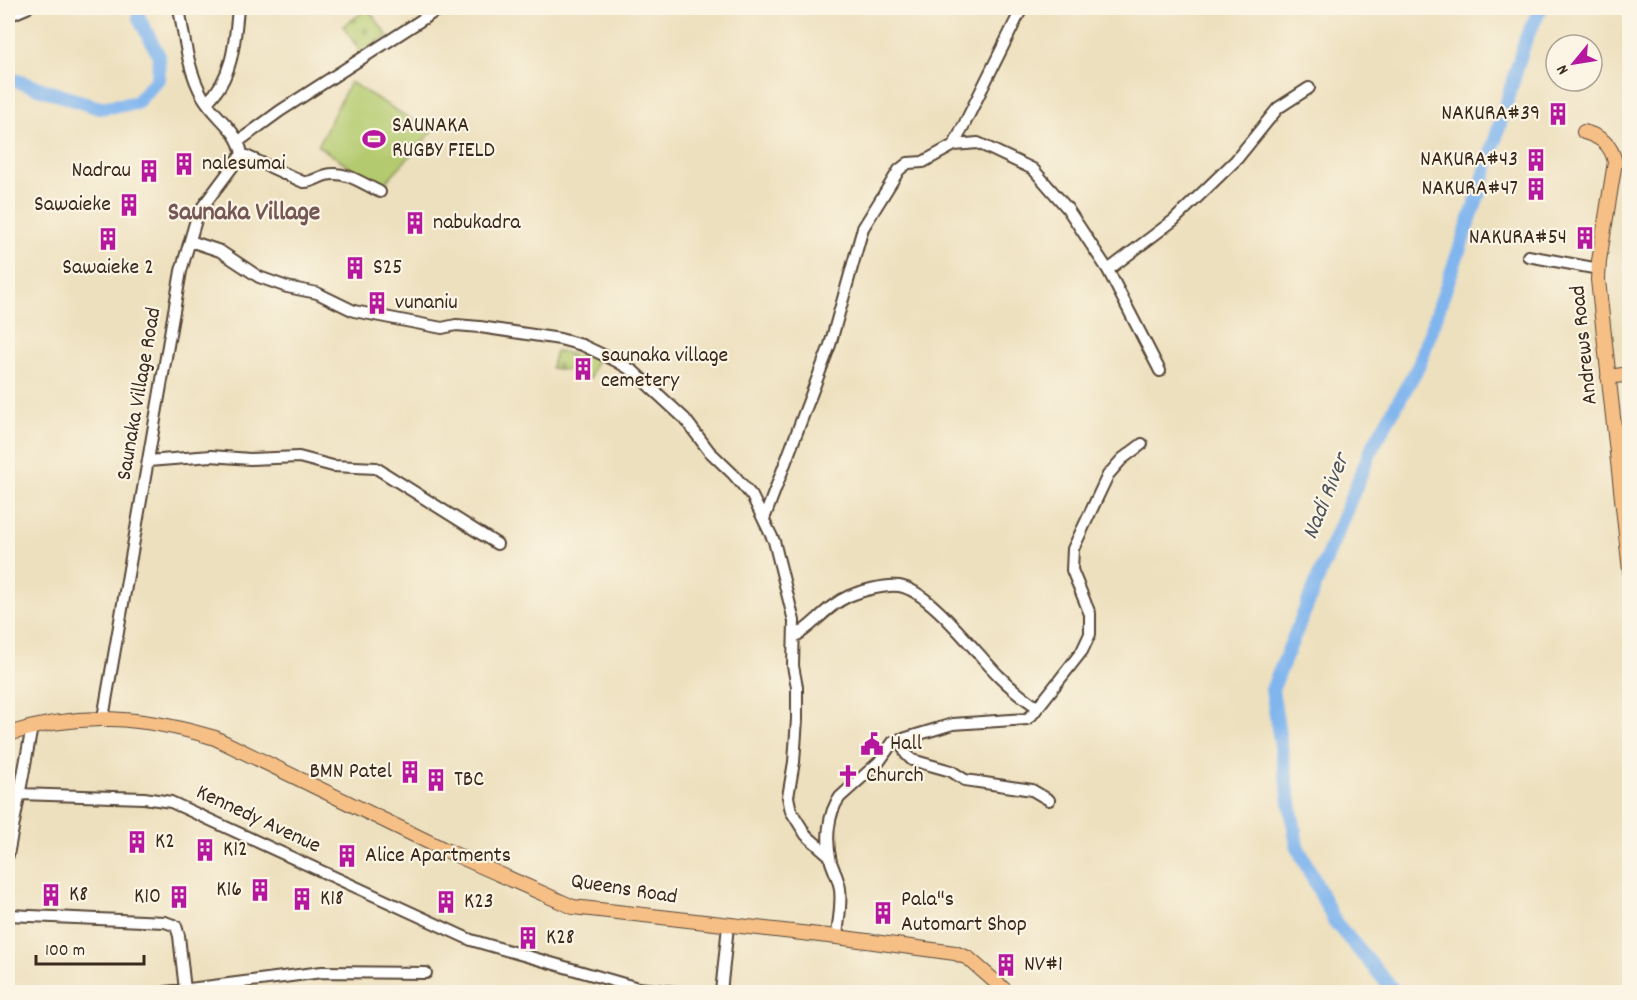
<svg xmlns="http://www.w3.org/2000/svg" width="1637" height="1000" font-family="Dekko,sans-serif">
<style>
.grass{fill:#b4ca6e;stroke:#787a46;stroke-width:1.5}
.cemetery{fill:url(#cemetery-stones);stroke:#787a46;stroke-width:1.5}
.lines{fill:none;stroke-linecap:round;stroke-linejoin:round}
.river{stroke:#80b5ee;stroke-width:14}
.minor-casing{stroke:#564536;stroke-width:14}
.major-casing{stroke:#564536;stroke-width:16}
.minor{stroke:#fff;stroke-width:10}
.major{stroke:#f5bf86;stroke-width:14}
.labels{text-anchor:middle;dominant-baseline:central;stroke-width:4.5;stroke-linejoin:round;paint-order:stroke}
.poi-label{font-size:22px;fill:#3b2a1e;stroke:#fcf5e5;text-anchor:start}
.street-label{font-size:22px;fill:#3b2a1e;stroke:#fcf5e5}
.water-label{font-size:24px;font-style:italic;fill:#50545c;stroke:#fcf5e5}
.quarter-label{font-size:26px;font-weight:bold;fill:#755756;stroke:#fcf5e5}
</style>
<defs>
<pattern id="cemetery-stones" width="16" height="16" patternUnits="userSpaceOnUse" patternTransform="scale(1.5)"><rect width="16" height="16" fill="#b4ca6e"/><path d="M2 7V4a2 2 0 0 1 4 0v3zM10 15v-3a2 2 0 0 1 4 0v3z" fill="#94a45a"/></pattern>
</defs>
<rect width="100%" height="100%" fill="#fcf5e5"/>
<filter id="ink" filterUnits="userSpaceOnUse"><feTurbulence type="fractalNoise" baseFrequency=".0167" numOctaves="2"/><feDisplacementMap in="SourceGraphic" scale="12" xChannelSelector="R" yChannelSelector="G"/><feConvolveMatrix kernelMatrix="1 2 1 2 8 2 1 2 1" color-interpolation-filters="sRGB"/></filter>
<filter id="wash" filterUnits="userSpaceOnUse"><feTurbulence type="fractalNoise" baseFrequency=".008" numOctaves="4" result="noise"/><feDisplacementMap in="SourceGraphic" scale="24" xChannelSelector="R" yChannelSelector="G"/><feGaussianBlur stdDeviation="1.35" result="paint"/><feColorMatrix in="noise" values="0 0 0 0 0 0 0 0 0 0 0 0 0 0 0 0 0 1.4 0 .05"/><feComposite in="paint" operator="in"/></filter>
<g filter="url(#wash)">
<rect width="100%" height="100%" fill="#ede0be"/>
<path class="grass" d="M 350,82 L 432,132 L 381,187 L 318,146 Z"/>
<path class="cemetery" d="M 368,9 L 388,36 L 361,53 L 343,26 Z
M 556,351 L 597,358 L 590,379 L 574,371 L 551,368 Z"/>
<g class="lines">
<path class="river" d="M 8,78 L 99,108 L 136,103 L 158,79 L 159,56 L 139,18 L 138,8
M 1395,992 L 1335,922 L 1297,846 L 1272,690 L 1371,450 L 1419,365 L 1479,193 L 1526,38 L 1541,8"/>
</g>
</g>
<g filter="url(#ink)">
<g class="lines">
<g class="minor-casing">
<path id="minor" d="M 8,16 L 27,8
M 207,102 C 233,78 235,41 238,8
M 239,141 L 280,111 L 440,8
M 954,145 L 1022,8
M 242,154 L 303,182 C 312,183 318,177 326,175 C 346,170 363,184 380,192
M 190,241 L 220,251 L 259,277 L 287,287 L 317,293 L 354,311 L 442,328 L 456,325 L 480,327 L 560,339 L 582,345 L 616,361 L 633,371 L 685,419 L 709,451 L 733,474 L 752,496 L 774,541 L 794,621 L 793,666 L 797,687 L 797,719 L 794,762 L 788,797 L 791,811 L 806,835 L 830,856
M 1528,256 L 1599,269
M 1108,270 L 1174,220 L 1236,160 L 1278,108 L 1309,88
M 148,461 L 211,456 L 250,459 L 299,457 L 333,466 L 376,468 L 497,544
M 764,519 L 830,345 L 863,228 L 899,170 L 908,163 L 923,162 L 954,145 L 978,143 L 1033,169 L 1067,208 L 1108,270 L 1160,371
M 794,637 C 814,626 826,606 849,596 C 861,591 886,584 899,586 C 929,590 976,653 998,675 C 1010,687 1023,698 1037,707
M 103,718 L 181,271 L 198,213 L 242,154 C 237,128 216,119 203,97 C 188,72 184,36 179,8
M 900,739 L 906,754 L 912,760 L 951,771 L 965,780 L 1032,790 L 1049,800
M 19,794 L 144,798 L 171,802 L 471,940 L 638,988 L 676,992
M 8,855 L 32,727
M 8,915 L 165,922 L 176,926 L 179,936 L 185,990
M 837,937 C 838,922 842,904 840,889 C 839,880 834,871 831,862 C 826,842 827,814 840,797 L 879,762 L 893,742 L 953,724 L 1027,719 L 1032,715 L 1082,651 L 1090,634 L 1090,614 L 1072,570 L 1073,549 L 1108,475 L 1122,459 L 1142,444
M 166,992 L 322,972 L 426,973
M 721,992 L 728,926"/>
</g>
<g class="major-casing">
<path id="major" d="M 1584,132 C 1601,137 1611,144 1615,162 L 1599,261 L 1598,280 L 1630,571
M 1608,377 L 1630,374
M 8,734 C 80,711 143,716 215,738 L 443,849 L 573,907 L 837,937 L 955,953 L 968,958 L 1007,992"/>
</g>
<use href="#minor" class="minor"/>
<use href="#major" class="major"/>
</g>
</g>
<defs>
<g id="building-bare" transform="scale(1.8)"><path d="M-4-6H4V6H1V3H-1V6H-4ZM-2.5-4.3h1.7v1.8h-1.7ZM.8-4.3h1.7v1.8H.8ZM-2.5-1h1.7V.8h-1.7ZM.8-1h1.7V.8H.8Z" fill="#b5179e" stroke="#fcf5e5" stroke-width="2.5" paint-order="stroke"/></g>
<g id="stadium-bare" transform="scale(1.8)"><path d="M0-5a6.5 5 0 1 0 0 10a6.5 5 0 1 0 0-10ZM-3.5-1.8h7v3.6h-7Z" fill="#b5179e" stroke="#fcf5e5" stroke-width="2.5" paint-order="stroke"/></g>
<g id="civic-bare" transform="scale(1.8)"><path d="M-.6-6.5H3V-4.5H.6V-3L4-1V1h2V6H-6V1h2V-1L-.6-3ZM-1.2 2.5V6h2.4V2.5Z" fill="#b5179e" stroke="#fcf5e5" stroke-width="2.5" paint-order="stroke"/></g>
<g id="church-bare" transform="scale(1.8)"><path d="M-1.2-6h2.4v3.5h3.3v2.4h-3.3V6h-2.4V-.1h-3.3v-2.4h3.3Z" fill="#b5179e" stroke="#fcf5e5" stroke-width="2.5" paint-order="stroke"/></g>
</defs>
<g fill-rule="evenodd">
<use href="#building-bare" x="1558" y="114"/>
<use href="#stadium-bare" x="374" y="139"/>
<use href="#building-bare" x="1536" y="160"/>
<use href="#building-bare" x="184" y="164"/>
<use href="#building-bare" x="149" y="171"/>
<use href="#building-bare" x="1536" y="189"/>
<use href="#building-bare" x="129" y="205"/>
<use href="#building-bare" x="415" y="223"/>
<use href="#building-bare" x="1585" y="238"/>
<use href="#building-bare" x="108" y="239"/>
<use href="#building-bare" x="355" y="268"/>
<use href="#building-bare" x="377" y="303"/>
<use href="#building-bare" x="583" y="369"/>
<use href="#civic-bare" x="872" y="744"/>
<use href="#building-bare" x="410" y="772"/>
<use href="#church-bare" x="848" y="776"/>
<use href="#building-bare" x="436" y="780"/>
<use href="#building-bare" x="137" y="842"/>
<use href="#building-bare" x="205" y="850"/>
<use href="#building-bare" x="347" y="856"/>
<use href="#building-bare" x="260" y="890"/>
<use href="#building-bare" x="51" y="895"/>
<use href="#building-bare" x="179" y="897"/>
<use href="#building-bare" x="302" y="899"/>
<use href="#building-bare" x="446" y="902"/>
<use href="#building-bare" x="883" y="913"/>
<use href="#building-bare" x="528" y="938"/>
<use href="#building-bare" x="1006" y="965"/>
</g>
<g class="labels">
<g class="poi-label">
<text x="1540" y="114" text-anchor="end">NAKURA#39</text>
<text x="392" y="126">SAUNAKA<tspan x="392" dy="25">RUGBY FIELD</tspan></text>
<text x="1518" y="160" text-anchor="end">NAKURA#43</text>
<text x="202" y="164">nalesumai</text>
<text x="131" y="171" text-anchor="end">Nadrau</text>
<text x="1518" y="189" text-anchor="end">NAKURA#47</text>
<text x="111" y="205" text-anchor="end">Sawaieke</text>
<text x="433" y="223">nabukadra</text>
<text x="1567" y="238" text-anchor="end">NAKURA#54</text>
<text x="108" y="268" text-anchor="middle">Sawaieke 2</text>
<text x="373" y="268">S25</text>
<text x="395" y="303">vunaniu</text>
<text x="601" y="356">saunaka village<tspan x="601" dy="25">cemetery</tspan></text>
<text x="890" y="744">Hall</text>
<text x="392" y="772" text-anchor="end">BMN Patel</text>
<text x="866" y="776">Church</text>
<text x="454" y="780">TBC</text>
<text x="155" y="842">K2</text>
<text x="223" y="850">K12</text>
<text x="365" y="856">Alice Apartments</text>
<text x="242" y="890" text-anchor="end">K16</text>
<text x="69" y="895">K8</text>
<text x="161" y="897" text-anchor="end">K10</text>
<text x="320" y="899">K18</text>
<text x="901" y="900">Pala"s<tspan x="901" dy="25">Automart Shop</tspan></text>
<text x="464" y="902">K23</text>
<text x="546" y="938">K28</text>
<text x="1024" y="965">NV#1</text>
</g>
<g class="street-label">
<text transform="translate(1585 345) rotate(-96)">Andrews Road</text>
<text transform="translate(140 394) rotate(-80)">Saunaka Village Road</text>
<text transform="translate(258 820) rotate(25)">Kennedy Avenue</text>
<text transform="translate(624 890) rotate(9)">Queens Road</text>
</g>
<g class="water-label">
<text transform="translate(1327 497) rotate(-68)">Nadi River</text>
</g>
<g class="quarter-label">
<text x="244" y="213">Saunaka Village</text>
</g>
</g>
<rect width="1637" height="1000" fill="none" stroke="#fcf5e5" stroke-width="30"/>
<g transform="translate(1574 63) rotate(240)"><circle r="28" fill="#fcf5e5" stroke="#afa495" stroke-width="1.5"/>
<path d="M0-4.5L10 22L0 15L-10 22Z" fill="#b5179e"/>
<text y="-9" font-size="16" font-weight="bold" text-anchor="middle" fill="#3b2a1e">N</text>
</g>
<path d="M36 955v9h108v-9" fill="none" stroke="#3b2a1e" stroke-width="3"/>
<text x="45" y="955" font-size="18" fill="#3b2a1e" stroke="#fcf5e5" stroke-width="4.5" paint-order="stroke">100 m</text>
</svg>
